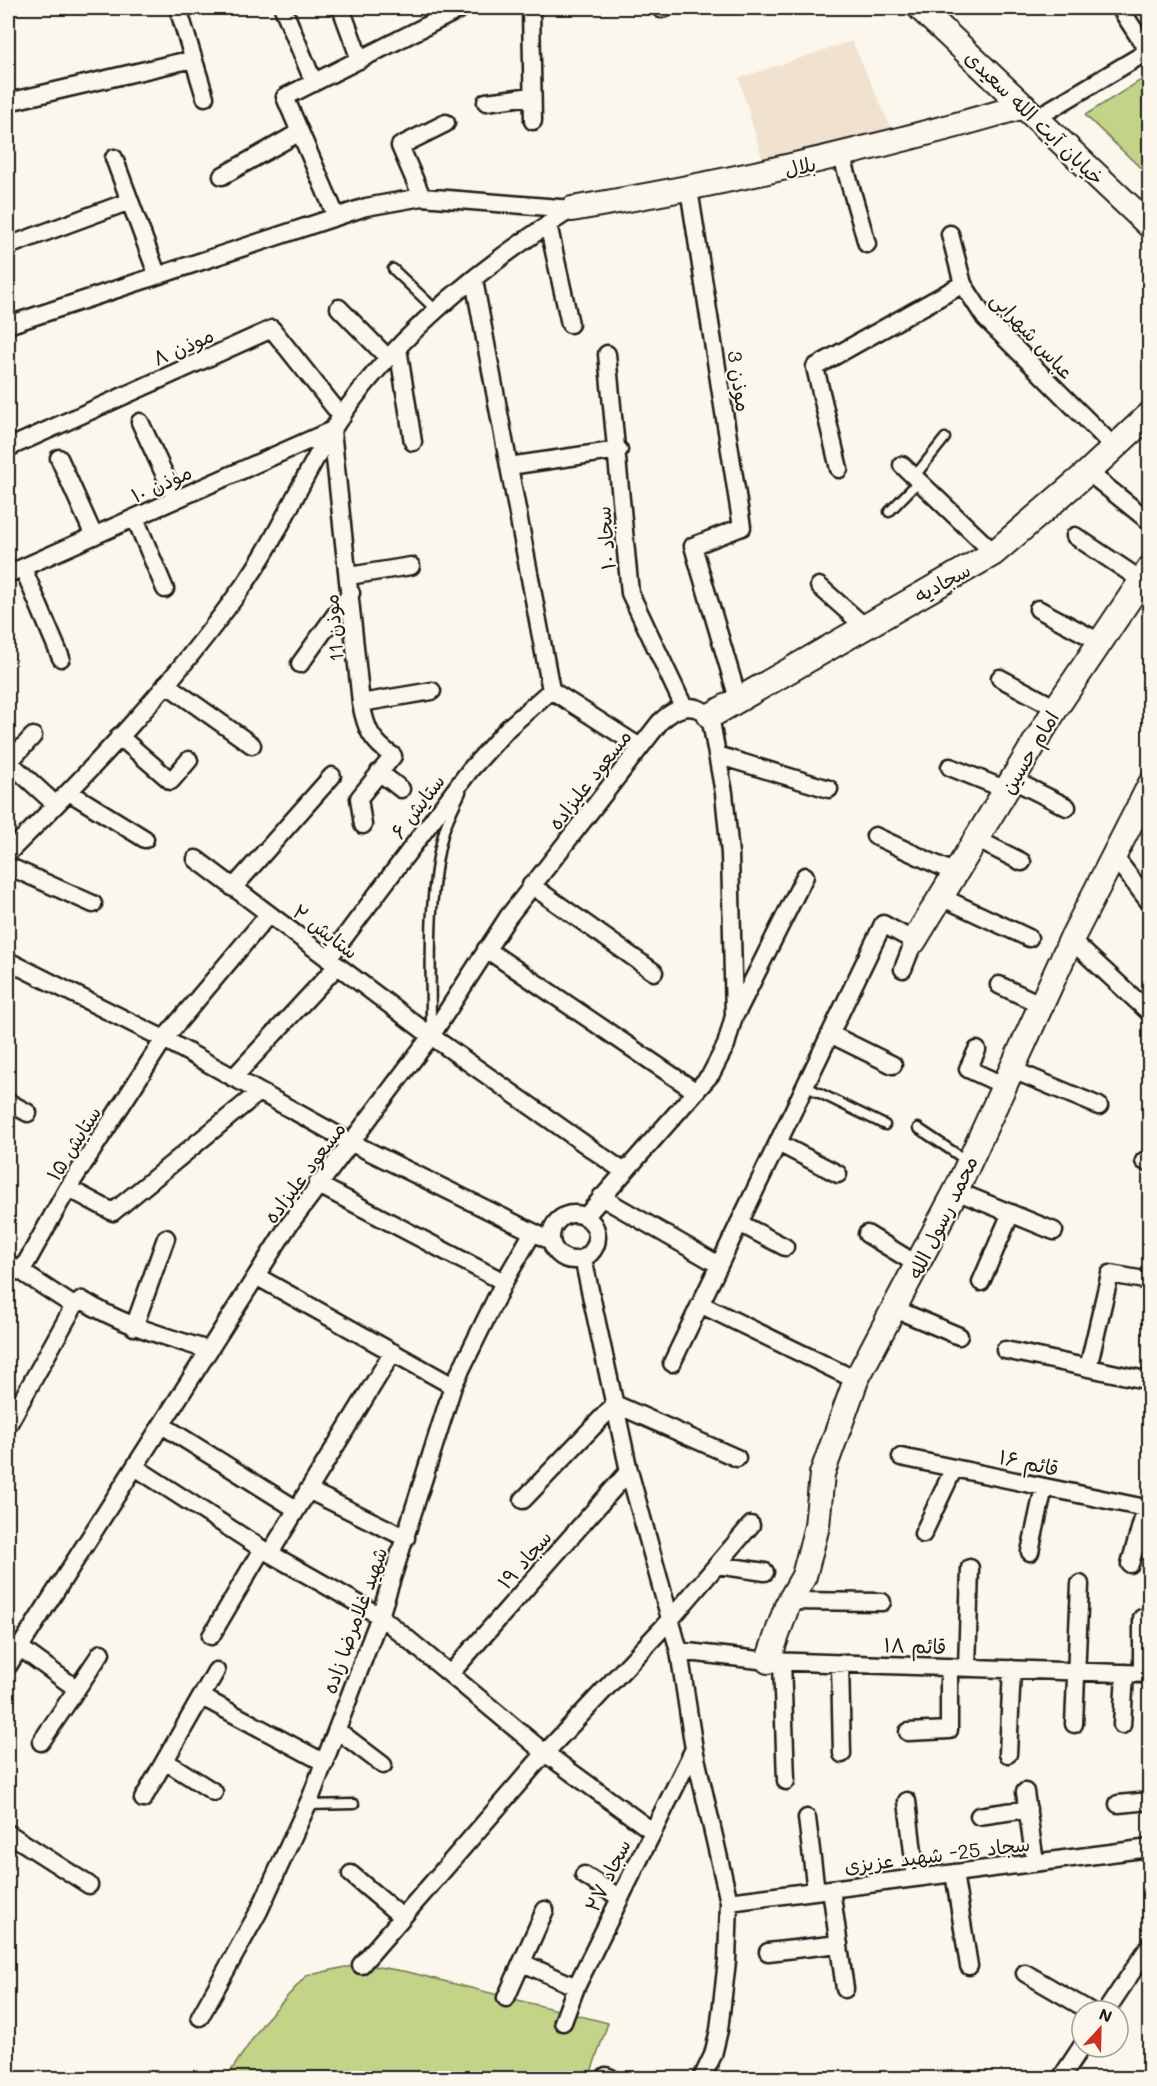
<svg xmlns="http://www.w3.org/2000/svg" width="1157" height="2086" font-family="Mali,'Playpen Sans Arabic',sans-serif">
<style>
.built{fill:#f0e2ce}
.green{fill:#c3d387;stroke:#707852;stroke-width:1.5}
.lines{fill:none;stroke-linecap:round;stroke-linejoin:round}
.lane-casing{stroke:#1c1c1c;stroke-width:13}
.street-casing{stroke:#1c1c1c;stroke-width:21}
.secondary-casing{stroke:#1c1c1c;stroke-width:28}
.lane{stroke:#fbf7ec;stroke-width:8}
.street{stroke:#fbf7ec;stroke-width:16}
.secondary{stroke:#fbf7ec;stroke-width:24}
.labels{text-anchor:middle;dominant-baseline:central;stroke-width:4.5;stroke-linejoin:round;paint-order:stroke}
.street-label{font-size:20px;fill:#1c1c1c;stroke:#fbf7ec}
</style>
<rect width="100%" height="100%" fill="#fbf7ec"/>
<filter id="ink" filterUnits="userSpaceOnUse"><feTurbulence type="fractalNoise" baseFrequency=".0167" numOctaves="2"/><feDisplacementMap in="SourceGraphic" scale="12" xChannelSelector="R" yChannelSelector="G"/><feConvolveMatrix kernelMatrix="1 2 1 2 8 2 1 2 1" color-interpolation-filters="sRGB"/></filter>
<g filter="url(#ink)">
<path class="built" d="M 852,41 L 893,132 L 764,165 L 739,78 Z"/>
<path class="green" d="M 1149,75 L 1149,176 L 1085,115 Z
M 373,1966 L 408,1972 L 608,2023 L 589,2078 L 226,2078 L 264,2022 L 306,1976 L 345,1967 Z"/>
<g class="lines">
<g class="lane-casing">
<path id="lane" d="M 393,269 L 435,309
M 914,477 L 945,438
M 889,512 L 919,481
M 431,1030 C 431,969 427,891 444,831 C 448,818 455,805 461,792
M 805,1086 L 885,1125
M 918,1128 L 967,1161
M 308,1805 L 354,1804"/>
</g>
<g class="street-casing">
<path id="street" d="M 178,8 L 205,97
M 283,8 L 314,83
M 341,8 L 360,60
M 531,8 L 533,121
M 1120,8 L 1148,51
M 661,9 L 666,8
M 8,102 L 193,59
M 486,102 L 532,96
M 1036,118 L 1150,50
M 842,157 L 867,244
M 114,158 L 157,274
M 222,176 L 300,132
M 689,189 L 742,527 L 693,546 L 738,699
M 422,197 L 400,146 L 446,123
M 336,216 L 285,97 L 462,8
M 548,224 L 570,324
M 950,234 L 963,284 L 985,318 L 1114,447
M 8,246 L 130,201
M 474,280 L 551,690
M 339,308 L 388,358
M 8,325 L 366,207 L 422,197 L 572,209
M 398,348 L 413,442
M 607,354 L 630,593 L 684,707
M 140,422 L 176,499
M 8,448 L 272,329 L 342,417
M 59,458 L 94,536
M 902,465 L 994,553
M 509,466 L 619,450
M 839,469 L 815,367 L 963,284
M 1088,472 L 1150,522
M 135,518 L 165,589
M 1075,536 L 1141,580
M 23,568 L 61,658
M 8,574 L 332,430 L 361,703 C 366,729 371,741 393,756 L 359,798 L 363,825
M 349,576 L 411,566
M 819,586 L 864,626
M 1038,609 L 1100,642
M 300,664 L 351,593
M 1000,678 L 1056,708
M 166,684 L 252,745
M 551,690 L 640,747
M 361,703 L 432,691
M 33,736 L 9,762 L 56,805
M 119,736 L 171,781 L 189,760
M 717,755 L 829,789
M 950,767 L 1007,790
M 379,772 L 401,789
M 1013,780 L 1067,807
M 69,792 L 145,839
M 875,836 L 955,873
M 976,839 L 1022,862
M 8,853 C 91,771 173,684 241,589 C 277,540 299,483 331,432 C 388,341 482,266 572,209
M 1113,855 L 1150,903
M 196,859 L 431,1036 L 623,1171
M 8,866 L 93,904
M 531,885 L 654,972
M 233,888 L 332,776
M 941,897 L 1029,938
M 1071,940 L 1150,1013
M 486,949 L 695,1091
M 328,959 L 470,770 L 508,728 L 551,690
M 8,961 L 164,1039 L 352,1143 L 551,1241
M 999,985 L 1042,1005
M 737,1012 L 805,876
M 830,1034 L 893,1065
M 977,1050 L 968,1069 L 1005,1086
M 1013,1070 L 1099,1106
M 233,1078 L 337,966
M 8,1102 L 28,1113
M 778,1143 L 838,1174
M 1144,1161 L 1150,1163
M 317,1184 L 504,1282
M 68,1188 L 113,1212 L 258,1093
M 956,1191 L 1054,1231
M 601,1197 L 719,1265
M551 1237a23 23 0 1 1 46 0a23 23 0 1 1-46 0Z
M 739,1223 L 785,1247
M 867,1234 L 918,1265
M 583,1258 L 629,1471 L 679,1651 L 694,1749 L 729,1902 L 727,1961 L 719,2030 L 713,2055 L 702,2078
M 8,1263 L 74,1306 L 82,1300 C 122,1325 164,1336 208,1350
M 21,1272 L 68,1188 L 164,1039 L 269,914
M 256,1276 L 453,1386
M 981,1282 L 1011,1213
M 700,1304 L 856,1380
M 895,1309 L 959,1336
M 134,1327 L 166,1238
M 1005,1350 L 1150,1381
M 672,1363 L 883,924 L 914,941 L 903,969
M 1088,1368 L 1110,1274 L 1150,1281
M 8,1425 L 74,1306
M 162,1425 L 296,1509
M 901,1457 L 1150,1509
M 135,1467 L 262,1549 L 380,1616 L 545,1753 L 652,1831
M 308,1490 L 406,1538
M 523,1500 L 615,1404 L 737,1458
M 923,1534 L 954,1468
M 1030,1552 L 1044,1487
M 270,1553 L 393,1352
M 1130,1564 L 1146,1508
M 717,1565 L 765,1572
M 790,1601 L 882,1602
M 211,1636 L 262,1549
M 19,1647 L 77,1689
M 679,1651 L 768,1661 L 1150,1674
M 782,1661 L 786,1781
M 840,1663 L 842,1754
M 8,1666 L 288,1226 L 431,1036 L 508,917 L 660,722 C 675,708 692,700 710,716 L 724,793 L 730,854 L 734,1016 L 726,1045 L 711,1074 L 585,1217
M 967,1668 L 970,1568
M 450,1674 L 629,1471
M 1142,1674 L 1142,1618
M 202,1697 L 325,1763
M 1074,1724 L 1080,1584
M 1122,1725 L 1125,1673
M 337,1730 L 383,1765
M 908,1732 L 949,1730 L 949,1667
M 41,1742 L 101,1653
M 1008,1754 L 1012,1669
M 165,1761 L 214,1792
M 1025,1792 L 1035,1862
M 143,1799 L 216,1671
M 907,1801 L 916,1878
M 1118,1804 L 1150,1801
M 979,1816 L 1028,1809
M 807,1818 L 816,1891
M 8,1833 L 89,1885
M 954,1873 L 969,1966
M 351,1874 L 402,1917
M 584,1875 L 619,1897
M 831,1889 L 845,1989
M 729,1902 L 1150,1848
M 768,1952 L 839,1944
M 523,1963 L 576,1987
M 361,1965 L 545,1753 L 670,1620 L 751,1525
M 1025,1973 L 1090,2011
M 506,1998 L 545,1910
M 1106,2011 L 1150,1945
M 200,2017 L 259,1911 L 311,1797 L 380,1616 L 453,1386 L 504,1282 L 533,1232
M 563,2022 L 576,1987 L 694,1749
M 606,2076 L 611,2078
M 1061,2078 L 1082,2046"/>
</g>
<g class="secondary-casing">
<path id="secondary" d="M 920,8 L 1150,226
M 572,209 C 727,183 873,150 1024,106
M 710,716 L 994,553 L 1088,472 L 1150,414
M 914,941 L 1056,708 L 1150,568
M 768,1661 L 787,1606 L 804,1576 L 817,1526 L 822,1474 L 856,1380 L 956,1191 L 1071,940 L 1150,785"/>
</g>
<use href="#lane" class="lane"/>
<use href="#street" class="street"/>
<use href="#secondary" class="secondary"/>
</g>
</g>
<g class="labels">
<g class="street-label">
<text transform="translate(1035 117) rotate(44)">خیابان آیت الله سعیدی</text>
<text transform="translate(800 166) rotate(-12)">بلال</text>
<text transform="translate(1033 335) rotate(47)">عباس شهرابی</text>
<text transform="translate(183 346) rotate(-24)">موذن ۸</text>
<text transform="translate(740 381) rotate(81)">موذن 3</text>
<text transform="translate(161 483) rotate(-24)">موٰذن ۱۰</text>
<text transform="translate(605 538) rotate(-95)">سجاد ۱۰</text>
<text transform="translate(942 582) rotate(-29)">سجادیه</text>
<text transform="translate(333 628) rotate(-95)">موذن 11</text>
<text transform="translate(1029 752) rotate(-59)">امام حسین</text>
<text transform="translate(589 779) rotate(-52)">مسعود علیزاده</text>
<text transform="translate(417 806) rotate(-53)">ستایش ۶</text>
<text transform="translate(326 931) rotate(37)">ستایش ۲</text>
<text transform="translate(73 1143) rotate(-58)">ستایش ۱۵</text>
<text transform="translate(304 1172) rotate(-53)">مسعود علیزاده</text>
<text transform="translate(942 1217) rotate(-64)">محمد رسول الله</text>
<text transform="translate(1029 1462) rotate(12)">قائم ۱۶</text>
<text transform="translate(524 1559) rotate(-49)">سجاد ۱۹</text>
<text transform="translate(354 1620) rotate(-70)">شهید غلامرضا زاده</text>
<text transform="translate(915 1645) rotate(2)">قائم ۱۸</text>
<text transform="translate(937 1854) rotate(-7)">سجاد 25- شهید عزیزی</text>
<text transform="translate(607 1875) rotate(-64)">سجاد ۲۷</text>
</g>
</g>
<rect width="1157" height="2086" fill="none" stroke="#fbf7ec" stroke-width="30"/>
<rect x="15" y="15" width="1127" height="2056" fill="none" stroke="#1c1c1c" stroke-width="2" filter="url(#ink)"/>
<g transform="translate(1100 2029) rotate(22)"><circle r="28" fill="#fbf7ec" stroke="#a29f99" stroke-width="1.5"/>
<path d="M0-4.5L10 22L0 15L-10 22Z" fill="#c8321e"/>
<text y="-9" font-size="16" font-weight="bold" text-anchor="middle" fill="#1c1c1c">N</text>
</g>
</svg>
